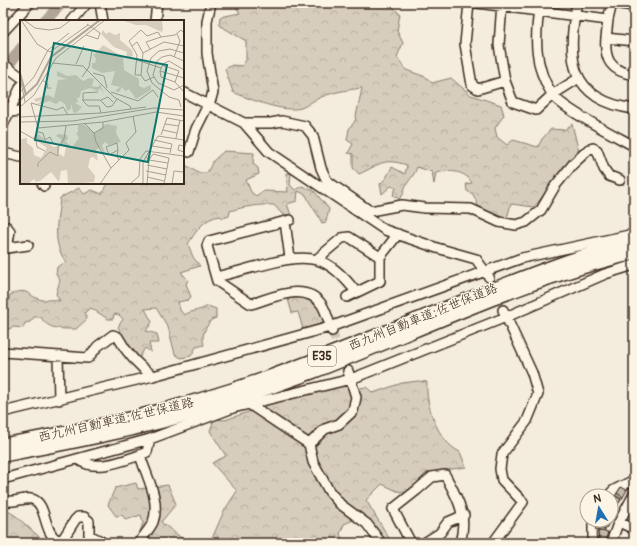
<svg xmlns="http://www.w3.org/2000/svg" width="637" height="546" font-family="Pangolin,'Klee One',sans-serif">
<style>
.forest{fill:url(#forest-crowns);stroke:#887c6e}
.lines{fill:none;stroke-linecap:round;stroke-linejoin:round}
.river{stroke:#b0a596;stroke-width:11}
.minor-tunnel{stroke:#cfc6b7;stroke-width:9;stroke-dasharray:9 4.5;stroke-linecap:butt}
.minor-casing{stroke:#3b2a1e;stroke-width:12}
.highway-casing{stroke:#3b2a1e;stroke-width:16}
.minor{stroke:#fcf5e5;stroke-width:9}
.highway{stroke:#fcf5e5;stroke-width:13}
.wall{fill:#a89f92;stroke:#3b2a1e}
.building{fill:#c3b9aa;stroke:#3b2a1e}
.labels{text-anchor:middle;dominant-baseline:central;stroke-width:3;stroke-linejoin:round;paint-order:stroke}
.shield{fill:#fcf5e5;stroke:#75675a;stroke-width:1}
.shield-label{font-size:12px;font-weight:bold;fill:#3b2a1e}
.street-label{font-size:13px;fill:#3b2a1e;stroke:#fcf5e5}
.inset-river{fill:none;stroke:#b0a596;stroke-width:2}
.inset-road{fill:none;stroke:#aa9f91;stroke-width:1}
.view{fill:#0f766e;fill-opacity:0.15;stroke:#0f766e;stroke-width:2}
.inset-edge{fill:none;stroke:#3b2a1e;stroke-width:2}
</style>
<defs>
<pattern id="forest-crowns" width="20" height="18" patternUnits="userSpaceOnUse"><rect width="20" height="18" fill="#d6cdbd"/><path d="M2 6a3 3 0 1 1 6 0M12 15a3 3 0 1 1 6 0" fill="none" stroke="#b9b0a2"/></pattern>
</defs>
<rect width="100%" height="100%" fill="#f4eddd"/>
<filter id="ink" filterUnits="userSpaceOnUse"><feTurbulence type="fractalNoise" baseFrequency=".025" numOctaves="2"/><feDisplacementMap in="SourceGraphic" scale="8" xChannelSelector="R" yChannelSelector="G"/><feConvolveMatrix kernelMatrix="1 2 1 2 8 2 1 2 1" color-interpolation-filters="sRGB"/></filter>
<g filter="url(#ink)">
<path class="forest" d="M 233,3 L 389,3 L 400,14 L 397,31 L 403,43 L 397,57 L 406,70 L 426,77 L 432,83 L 451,78 L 471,95 L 501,105 L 504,115 L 495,128 L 497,137 L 507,145 L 513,140 L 538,147 L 542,139 L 551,129 L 564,130 L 572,124 L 579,152 L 534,207 L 511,204 L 507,218 L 497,217 L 478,206 L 473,194 L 467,191 L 466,184 L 472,183 C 465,170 449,170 436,173 L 434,184 L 432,172 L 417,167 C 414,178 404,183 403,195 L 399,199 L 393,195 L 396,188 L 391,186 L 382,194 L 380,184 L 386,178 L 392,167 L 405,174 L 407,165 C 382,157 380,165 359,174 L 353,168 L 353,154 L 348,153 L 353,144 L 347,140 L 349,129 L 355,121 L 362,88 C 347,90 331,92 317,99 C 312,101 307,106 301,108 C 284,113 249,99 233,92 L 225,69 L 232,65 L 242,66 L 246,60 L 246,41 L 219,25 L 220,17 L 240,13 Z
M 224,151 L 254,153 L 253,164 L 258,168 L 259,174 L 246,180 L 251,192 L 256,196 L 263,191 L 288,192 L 286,173 L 291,173 L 290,185 L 295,190 L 302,186 L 314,191 L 329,209 L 326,222 L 322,223 C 317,212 310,205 306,195 L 298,191 L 297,201 L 287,204 L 291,215 L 282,214 L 274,205 C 261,204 242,207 230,211 L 229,216 L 223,218 L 220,216 C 204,218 196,231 188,244 L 193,257 L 200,266 L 181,272 L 188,280 L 186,284 L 191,297 L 188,300 L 178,302 L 180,310 L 184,315 C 193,310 200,311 208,306 L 216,309 L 216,318 L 211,320 C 205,329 201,335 204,345 L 196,347 L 191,356 L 181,358 L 175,354 L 168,327 L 156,308 L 145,309 L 152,322 L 146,331 L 157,334 L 159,343 L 149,343 L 151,352 L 145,348 L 139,358 L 129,347 L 118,327 L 123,319 L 119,315 L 114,314 L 113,319 L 108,319 L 91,308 L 85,312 L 87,319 L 76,329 C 63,329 47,330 41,317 L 34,317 L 30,322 L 25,323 L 23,328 L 14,327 L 3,331 L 3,299 L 9,301 L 10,295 C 28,286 27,296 42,300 C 48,301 52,298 60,301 L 56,294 L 60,280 L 56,274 L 57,267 L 66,262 C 51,242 58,221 60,198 L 79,188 L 84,194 L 92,190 L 102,194 L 107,183 L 183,183 L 183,163 L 198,173 L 207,173 L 213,161 Z
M 301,297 C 313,300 327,309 324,323 L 303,329 L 298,312 L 292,313 L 288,299 Z
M 418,381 L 427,382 C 425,405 438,442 460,452 L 466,467 L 426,473 L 408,493 L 397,491 L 382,484 L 366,500 L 392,543 L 386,543 L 363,516 L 344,524 L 340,534 L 344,543 L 210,543 L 224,511 L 237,491 L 212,463 L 226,456 L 210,431 L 214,419 L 225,420 L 251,411 L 295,441 L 315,444 L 327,432 L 357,409 L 360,388 L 366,387 L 373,393 L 402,383 Z
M 348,382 L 353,400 L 351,410 L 340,420 L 320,428 L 308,438 L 260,409 L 260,405 Z
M 136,483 L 138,489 L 168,485 L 176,504 L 161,522 L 188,543 L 143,543 L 138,537 L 143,523 L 141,515 L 126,520 L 122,515 L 116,516 L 108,505 L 115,488 Z
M 3,508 L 16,516 L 46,543 L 3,543 Z"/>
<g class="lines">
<path class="river" d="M 45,21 L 62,3
M 3,73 L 21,48"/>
<path class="minor-tunnel" d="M 332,332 L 348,371"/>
<g class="minor-casing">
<path id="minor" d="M 100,3 L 103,21
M 469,3 L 465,44 L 472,85 L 478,89 L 505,81 L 513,102 L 536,110 L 552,95 L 579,78
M 477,3 L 608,20
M 502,3 L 499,45 L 505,81
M 540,3 C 535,35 533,65 552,94 C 562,109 616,136 634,146
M 577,3 C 566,58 569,100 634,109
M 612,3 L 608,20 L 606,38 L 634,41
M 613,3 L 634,6
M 3,6 L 5,3
M 72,21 L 87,3
M 155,21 L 157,3
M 3,32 L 30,3
M 606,38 C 604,60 611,71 634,75
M 3,64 L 21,77
M 183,92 L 244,123 L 269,152 L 385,230 L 437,248 L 476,259 L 489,277
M 8,112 L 21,111
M 244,123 L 271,123 L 282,121 L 305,126 L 313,136 L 321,168 L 327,181 L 370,211 L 402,205 L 425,208 L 471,209 L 499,222 L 516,225 L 526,222 L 541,210 L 555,186 L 573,164 L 589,149 L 593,148 L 597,150 L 604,169 L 609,176 L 620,180
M 3,125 L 21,86
M 189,152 L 196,129 L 211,99 L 213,92 L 207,53 L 207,21 L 211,3
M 3,153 L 21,157
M 42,183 L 44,186
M 290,220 L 209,241 L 207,246 L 217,281 L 251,304 C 272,298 306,281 322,305 C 327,313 329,323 332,331
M 285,222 L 290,258
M 3,226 L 7,227 L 10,231 L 7,248 L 28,245
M 317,259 L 342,238 L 349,237 L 380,257
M 216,277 C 233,273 250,268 267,264 C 310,253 328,255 356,292
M 347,297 L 380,281 L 380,257 L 398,234
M 3,352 L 88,358 L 98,346 L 113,335 L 118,337 C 127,354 137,365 153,376
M 58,356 L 59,400
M 249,404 L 309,444 L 313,462 L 329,491 L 340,504 L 367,524 L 381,543
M 3,412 L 153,376 L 330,327 L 522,258 L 634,234
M 309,444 L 325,429 L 339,424 L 353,411 L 356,397 L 348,371
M 79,460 C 96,472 122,461 140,455
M 3,479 L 150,439 L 233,408 L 351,379 L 506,317 L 605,274 L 634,265
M 608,496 L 614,490 L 634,480
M 3,499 L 4,501 C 15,503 25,497 32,499 C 47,503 43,532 57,540 L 63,539 L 75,520 L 78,517 L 84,517 L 89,521 L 89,535 L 101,541
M 619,522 L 634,529
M 139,543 C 143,536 150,529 153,522 C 161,500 146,476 140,455 L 147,452 L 150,439
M 411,543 L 393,509 L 417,490 L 432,477 L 445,475 C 458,499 468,515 460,543
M 424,543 L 440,533 L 448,522 L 464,515
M 493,543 L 523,502 L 502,480 L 500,469 L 502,454 L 527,421 L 538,394 L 532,373 L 503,310
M 593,543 L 593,520
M 611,543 L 617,526 L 634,494"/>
</g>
<g class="highway-casing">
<path id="highway" d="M 3,445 C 91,429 177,410 262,380 C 331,355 399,327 467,300 C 522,278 576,256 634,242
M 3,455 C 51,446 99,437 147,425 C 203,411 258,392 312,372 C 418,331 523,279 634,253"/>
</g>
<use href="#minor" class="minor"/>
<use href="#highway" class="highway"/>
</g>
<path class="wall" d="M 621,487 L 623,497 L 616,507 L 611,505 L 611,497 L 619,498 L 615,496 Z
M 600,520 L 610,521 L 604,532 L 605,542 L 605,543 L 597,543 L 596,534 L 598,531 L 600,531 L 595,529 Z"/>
<path class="building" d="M 621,487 L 627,490 L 623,497 L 617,493 Z
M 612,495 L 621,499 L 618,504 L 612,502 L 611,503 L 611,497 Z
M 611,507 L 616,509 L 613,517 L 611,516 Z
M 601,520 L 608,520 L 610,521 L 605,530 L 597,526 Z
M 598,531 L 608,532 L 605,542 L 599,542 Z"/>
</g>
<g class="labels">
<rect class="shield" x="308" y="346" width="28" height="20" rx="3"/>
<g class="shield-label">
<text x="322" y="356">E35</text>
</g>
<g class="street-label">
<text transform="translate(423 317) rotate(-22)">西九州自動車道;佐世保道路</text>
<text transform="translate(116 420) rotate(-13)">西九州自動車道;佐世保道路</text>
</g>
</g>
<g transform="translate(20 20)">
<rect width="164" height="164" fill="#f4eddd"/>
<path d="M 101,0 L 142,0 L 143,9 L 142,12 L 126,5 L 116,5 ZM 83,10 L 86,14 L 89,12 L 95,15 L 100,13 L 100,20 L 112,30 L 113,36 L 106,38 L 107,32 L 94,27 L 81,14 ZM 83,25 L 103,37 L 104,50 L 119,59 L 119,66 L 124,68 L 131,65 L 131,70 L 116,79 L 109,69 L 105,71 L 102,67 L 99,72 L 95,71 L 100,67 L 91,65 L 95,51 L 82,53 L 72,48 L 72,43 L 75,43 L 76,39 L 73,34 L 76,34 L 75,32 L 77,32 ZM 37,51 L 47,56 L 56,55 L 63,61 L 69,58 L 74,59 L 72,66 L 78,67 L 80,64 L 84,74 L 80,68 L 78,71 L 70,68 L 61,71 L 60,77 L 57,78 L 58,82 L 55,83 L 62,87 L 56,93 L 53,92 L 51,83 L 51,89 L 47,91 L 45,84 L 40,81 L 36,84 L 29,81 L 21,84 L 14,83 L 19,83 L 22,80 L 16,82 L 14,79 L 28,75 L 34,78 L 38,60 L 47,59 L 37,56 ZM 86,104 L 97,106 L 96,113 L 101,122 L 89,125 L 85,122 L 82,125 L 86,136 L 80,127 L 76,130 L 78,141 L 73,137 L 70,138 L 68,147 L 75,156 L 74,162 L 48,164 L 47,150 L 41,151 L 39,162 L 31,152 L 20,161 L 16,162 L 14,159 L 8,164 L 0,164 L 1,119 L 7,118 L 7,123 L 13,128 L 14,135 L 21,138 L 27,128 L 13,118 L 17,113 L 33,127 L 40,126 L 38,136 L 40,134 L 44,137 L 46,127 L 41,125 L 41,119 L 36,116 L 38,114 L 47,115 L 48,119 L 45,121 L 52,127 L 59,118 L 56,113 L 58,112 L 58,105 L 64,105 L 75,113 Z" fill="#d6cdbd"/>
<path class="inset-river" d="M 0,53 L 6,75M 0,80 L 17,64 L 31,37 L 80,0"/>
<path class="inset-road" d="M 1,0 L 17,24 L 30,32 L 68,5M 4,0 L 15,8 L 29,10 L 40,8 L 51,0M 66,15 L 78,19 L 80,13 L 67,4M 112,26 L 117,22 L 123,33 L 144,22 L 164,26M 130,29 L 126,22 L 141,17M 154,37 L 160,21 L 157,14M 117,40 L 141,48M 164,41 L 150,35 L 142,37 L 137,41 L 133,55 L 138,63 L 154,70 L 164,65M 32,43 L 63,46 L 94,77 L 110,86 L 111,89M 56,44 L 64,26M 164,50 L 149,41 L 143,44 L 140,51 L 164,58M 140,51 L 141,57 L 155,62 L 159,51 L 142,45M 73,53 L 84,56 L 87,68M 121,55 L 123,33M 0,57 L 5,82M 62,57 L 69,47 L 72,31M 134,57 L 125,61 L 121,55 L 115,55 L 117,35 L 109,21 L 121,10 L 127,16 L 138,12 L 141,17 L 155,15 L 161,10 L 164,13M 22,60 L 28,64 L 27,68 L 31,68M 155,62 L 164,72M 0,72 L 14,57 L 28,30 L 49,13M 78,72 L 63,73 L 63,81 L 68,86 L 79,86 L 81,93M 91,72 L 118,81 L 133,70 L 138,77M 63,80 L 80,80 L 87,87M 81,80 L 88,77 L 93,82M 11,83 L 18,108 L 83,102 L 136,92 L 164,96M 11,83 L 37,90 L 43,87 L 48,95M 0,87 L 14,75 L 36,38 L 85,0M 87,87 L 92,86 L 97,79M 161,87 L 159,80 L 149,77 L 132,63 L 127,51 L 131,38 L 139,31 L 150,29 L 164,33M 0,97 L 81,93 L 126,87M 0,102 L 53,101 L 134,88 L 164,90M 64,103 L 74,113 L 76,122 L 91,148M 145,104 L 159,106M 17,108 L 18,112 L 23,113 L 25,120 L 30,117 L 33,123M 143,110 L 157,113M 0,111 L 16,120 L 17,127 L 25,131M 74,113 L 83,108 L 83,102M 141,115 L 147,98 L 164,101M 156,118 L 160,100M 134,120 L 152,124 L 150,133M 132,126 L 151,129M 164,126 L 159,125 L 158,130 L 164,132M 98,130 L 89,135 L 86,127 L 97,123 L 98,130 L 97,136 L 99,140M 126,137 L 129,140 L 133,134 L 149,138 L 144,164M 127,145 L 147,149M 18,147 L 18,143 L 30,132 L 38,136 L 38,127 L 44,119 L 46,106M 126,151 L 146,155M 127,157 L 144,161M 80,164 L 91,148 L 109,130 L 106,123 L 116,112 L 113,96M 110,164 L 119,156 L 120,139 L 126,131 L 164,136M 123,164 L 123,142 L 138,116 L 164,120M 127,164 L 129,140 L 148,143M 152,164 L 154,151 L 164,152"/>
<path class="view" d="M 34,23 L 147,45 L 128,142 L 15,120 Z"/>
<rect width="164" height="164" class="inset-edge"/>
</g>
<rect width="637" height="546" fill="none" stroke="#fcf5e5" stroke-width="16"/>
<rect x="8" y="8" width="621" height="530" fill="none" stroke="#3b2a1e" stroke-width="1.5" filter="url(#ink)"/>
<g transform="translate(599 508) rotate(349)"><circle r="19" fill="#fcf5e5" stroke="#afa495"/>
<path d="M0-3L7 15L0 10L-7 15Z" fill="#1f6fb2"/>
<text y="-6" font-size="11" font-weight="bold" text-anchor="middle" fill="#3b2a1e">N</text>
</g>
</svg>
